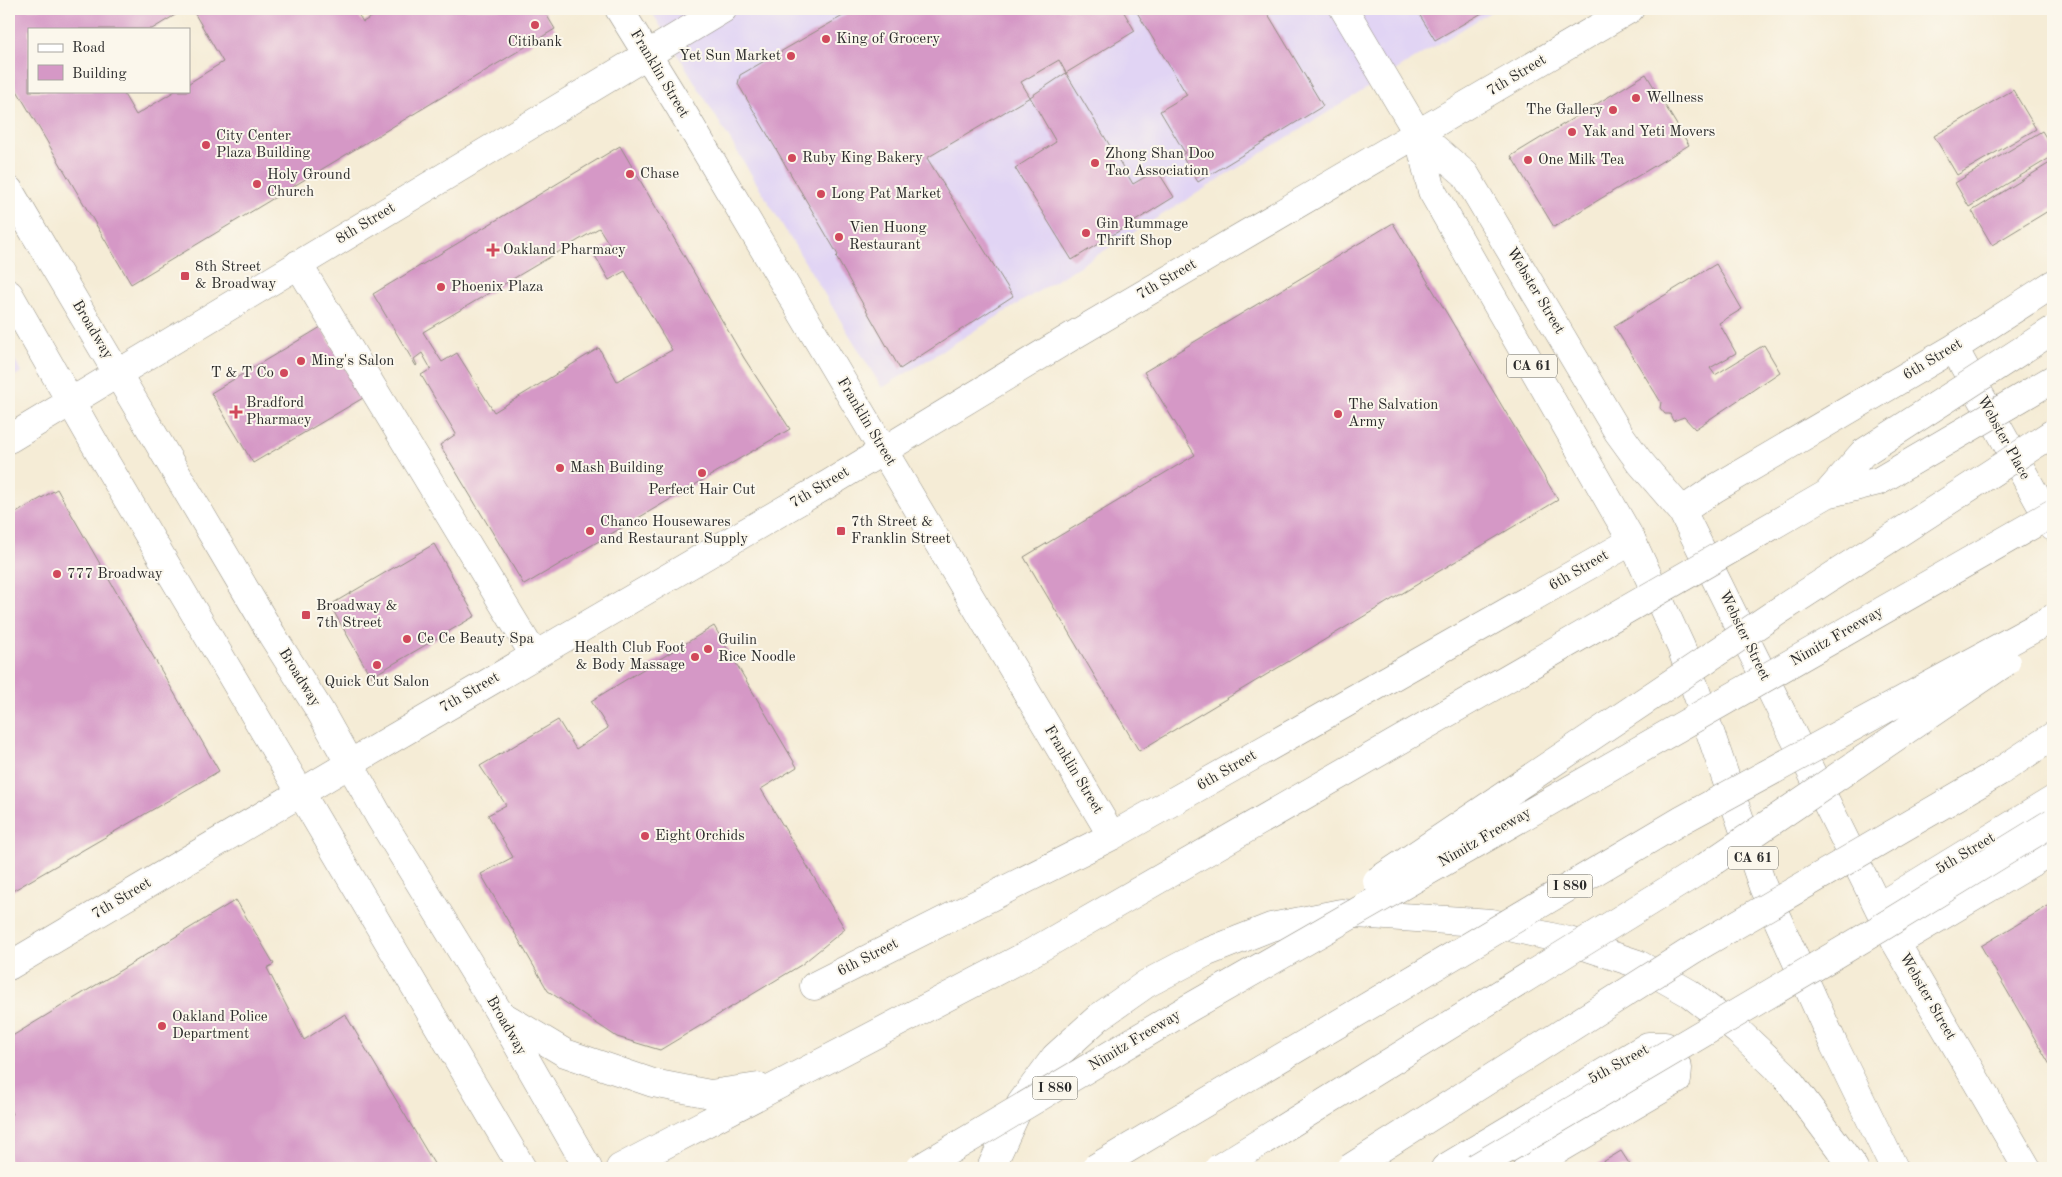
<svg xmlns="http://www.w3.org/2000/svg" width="2062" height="1177" font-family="'Old Standard TT',serif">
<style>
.built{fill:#e1d4f4}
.building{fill:#d598c6;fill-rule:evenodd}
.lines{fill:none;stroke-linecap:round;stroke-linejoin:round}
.minor-casing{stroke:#908c80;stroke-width:29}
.major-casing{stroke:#908c80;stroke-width:29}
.highway-casing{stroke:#908c80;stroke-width:29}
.minor{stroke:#fff;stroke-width:28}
.major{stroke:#fff;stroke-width:28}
.highway{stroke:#fff;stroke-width:28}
.highway-bridge-casing{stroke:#908c80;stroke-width:29;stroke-linecap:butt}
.highway-bridge{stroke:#fff;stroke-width:28}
.poi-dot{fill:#d1495b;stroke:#fbf7ec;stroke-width:2}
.labels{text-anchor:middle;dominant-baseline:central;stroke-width:4;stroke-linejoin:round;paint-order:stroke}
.shield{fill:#fbf7ec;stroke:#696865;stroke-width:1}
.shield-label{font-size:14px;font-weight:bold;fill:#2b2b2b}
.poi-label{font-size:15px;fill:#2b2b2b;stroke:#fbf7ec;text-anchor:start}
.street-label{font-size:15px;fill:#2b2b2b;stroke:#fbf7ec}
</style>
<rect width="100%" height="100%" fill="#fbf7ec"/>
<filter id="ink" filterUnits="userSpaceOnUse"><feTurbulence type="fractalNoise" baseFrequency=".02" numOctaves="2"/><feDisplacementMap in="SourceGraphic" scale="10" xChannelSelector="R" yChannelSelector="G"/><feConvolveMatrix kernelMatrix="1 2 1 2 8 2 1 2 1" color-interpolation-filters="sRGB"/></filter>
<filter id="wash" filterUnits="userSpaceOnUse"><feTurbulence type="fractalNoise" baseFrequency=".0096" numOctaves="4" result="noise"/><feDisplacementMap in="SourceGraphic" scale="20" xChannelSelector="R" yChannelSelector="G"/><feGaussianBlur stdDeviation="1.12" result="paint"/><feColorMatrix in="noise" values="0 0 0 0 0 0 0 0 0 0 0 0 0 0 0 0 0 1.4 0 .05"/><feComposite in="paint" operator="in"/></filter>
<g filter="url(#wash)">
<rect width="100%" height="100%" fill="#f5ecd6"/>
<path class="built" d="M 650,9 L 1495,9 L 882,388 Z
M 9,350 L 22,372 L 9,379 Z"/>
<g id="blocks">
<path class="building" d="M 9,9 L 185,9 L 152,29 L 29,29 L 29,91 L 122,91 L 136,115 L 175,91 L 189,91 L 189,83 L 223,62 L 192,9 L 355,9 L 363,22 L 385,9 L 543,9 L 555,29 L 131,284 L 9,77 Z
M 855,9 L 1122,9 L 1135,31 L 1066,73 L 1133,184 L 1157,170 L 1174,197 L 1072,260 L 1015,168 L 1056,142 L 1030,97 L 1066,73 L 1059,60 L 1021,82 L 1030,97 L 927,158 L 1013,296 L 900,369 L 836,257 L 838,255 L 738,84 L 740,75 Z
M 1135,9 L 1265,9 L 1323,106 L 1198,182 L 1181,155 L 1185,153 L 1160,111 L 1187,95 Z
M 1416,9 L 1489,9 L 1435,40 Z
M 1646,74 L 1689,145 L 1554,227 L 1511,156 Z
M 2013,90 L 2036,129 L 1957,175 L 1934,136 Z
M 2042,131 L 2053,149 L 2053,156 L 1969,207 L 1955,183 Z
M 620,146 L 744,358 L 790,429 L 524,585 L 440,445 L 456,434 L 421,375 L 431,369 L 422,353 L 414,359 L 417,365 L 416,366 L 373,294 ZM 599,228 L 609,244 L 594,254 L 609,280 L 625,271 L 672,350 L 617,381 L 599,348 L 494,412 L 457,353 L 442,362 L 423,332 Z
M 2053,161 L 2053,208 L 1992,245 L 1972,211 Z
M 1393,223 L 1558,500 L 1139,751 L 1024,557 L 1195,455 L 1144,372 Z
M 1716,264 L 1742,309 L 1719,323 L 1736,353 L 1710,368 L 1715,375 L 1764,345 L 1780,372 L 1695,429 L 1684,417 L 1673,421 L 1670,414 L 1665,414 L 1660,408 L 1661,402 L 1659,399 L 1614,326 Z
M 321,327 L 363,398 L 253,463 L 211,393 Z
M 57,489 L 219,771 L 9,893 L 9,517 Z
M 434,544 L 475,616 L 371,677 L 330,605 Z
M 714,626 L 797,767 L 761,789 L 845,929 L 801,965 L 660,1050 L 617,1037 L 548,991 L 481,874 L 513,857 L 488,815 L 506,805 L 480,766 L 558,720 L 576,749 L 608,728 L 591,701 Z
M 236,900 L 274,964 L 267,968 L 304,1040 L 345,1014 L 436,1167 L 9,1168 L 9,1116 L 12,1114 L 9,1108 L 9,1038 Z
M 2053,903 L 2053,1070 L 1981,946 Z
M 1621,1151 L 1632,1168 L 1593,1168 Z"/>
</g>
</g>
<g filter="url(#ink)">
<use href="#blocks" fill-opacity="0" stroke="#908c80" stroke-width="1"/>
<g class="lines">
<g class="minor-casing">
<path id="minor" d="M 619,9 L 679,106 L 1112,836
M 1344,9 L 1418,134 L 1465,174 L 1618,432 L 1639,461 L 1682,511 L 1896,943 L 2027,1168
M 298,264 L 534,655
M 1954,348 L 2053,527
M 1682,511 L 1714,489 L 1954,348 L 2053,284
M 1878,907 L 2053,800
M 1896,943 L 2053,850
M 814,986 L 1112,836 L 1632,541
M 1445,1168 L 1648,1046 L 1665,1046 L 1678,1068 L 1677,1080 L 1527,1168"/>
</g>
<g class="major-casing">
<path id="major" d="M 1418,134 L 1432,191 L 1632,541 L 1681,647 L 1763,887 L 1834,1045 L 1894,1168
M 9,190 L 272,635 L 320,711 L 380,818 L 500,1014 L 588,1168
M 9,294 L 96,446 L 522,1168
M 9,439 L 723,9
M 9,966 L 390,740 L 830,483 L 1074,335 L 1630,9
M 991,1168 L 1021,1103 L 1055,1057 L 1099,1017 L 1146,984 L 1205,953 L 1271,927 L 1341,913 L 1492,923 L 1569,941 L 1638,964 L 1689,993 L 1738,1031 L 1785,1075 L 1854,1168"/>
</g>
<g class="highway-casing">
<path id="highway" d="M 1999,772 L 2053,736
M 500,1014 L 565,1053 L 653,1083 L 710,1094 L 758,1087
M 620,1168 L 1031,953"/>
</g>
<use href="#minor" class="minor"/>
<use href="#major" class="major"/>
<use href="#highway" class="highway"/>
<g class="highway-bridge-casing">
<path id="highway-bridge" d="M 1827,494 L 1863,453 L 2053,330
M 1377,881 L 1777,612 L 2053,433
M 1031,953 L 1827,494 L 1879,481 L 2053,379
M 920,1168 L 1189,1008 L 2053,513
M 1095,1168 L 1682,820 L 2053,618
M 1219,1168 L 1705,867 L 2006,662
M 1350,1168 L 1691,951 L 1999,772
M 1475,1168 L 1879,929 L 2053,822"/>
</g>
<use href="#highway-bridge" class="highway-bridge"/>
</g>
</g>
<g class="poi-dot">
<circle cx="535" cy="25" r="5"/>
<circle cx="826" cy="39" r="5"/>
<circle cx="791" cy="56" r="5"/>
<circle cx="1636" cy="98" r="5"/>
<circle cx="1613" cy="110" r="5"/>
<circle cx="1572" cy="132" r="5"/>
<circle cx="206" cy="145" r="5"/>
<circle cx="792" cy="158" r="5"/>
<circle cx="1528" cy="160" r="5"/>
<circle cx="1095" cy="163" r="5"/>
<circle cx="630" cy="174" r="5"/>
<circle cx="257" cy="184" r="5"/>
<circle cx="821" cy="194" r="5"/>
<circle cx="1086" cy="233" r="5"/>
<circle cx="839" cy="237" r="5"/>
<path d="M490.5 242.5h5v5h5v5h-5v5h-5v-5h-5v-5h5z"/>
<rect x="180" y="271" width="10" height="10" rx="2.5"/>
<circle cx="441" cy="287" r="5"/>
<circle cx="301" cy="361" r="5"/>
<circle cx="284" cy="373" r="5"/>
<path d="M233.5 404.5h5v5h5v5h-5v5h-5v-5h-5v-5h5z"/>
<circle cx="1338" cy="414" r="5"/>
<circle cx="560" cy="468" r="5"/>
<circle cx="702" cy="473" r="5"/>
<circle cx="590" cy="531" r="5"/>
<rect x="836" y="526" width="10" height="10" rx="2.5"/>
<circle cx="57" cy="574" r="5"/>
<rect x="301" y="610" width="10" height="10" rx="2.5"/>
<circle cx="407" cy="639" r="5"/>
<circle cx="708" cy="649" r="5"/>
<circle cx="695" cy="657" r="5"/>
<circle cx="377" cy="665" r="5"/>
<circle cx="645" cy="836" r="5"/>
<circle cx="162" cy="1026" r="5"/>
</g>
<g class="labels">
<g class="shield">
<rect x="1507" y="354.5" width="50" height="23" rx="4"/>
<rect x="1728" y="846.5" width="50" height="23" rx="4"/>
<rect x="1547.5" y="874.5" width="45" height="23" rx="4"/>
<rect x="1032.5" y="1076.5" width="45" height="23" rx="4"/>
</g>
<g class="shield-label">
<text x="1532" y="366">CA 61</text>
<text x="1753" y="858">CA 61</text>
<text x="1570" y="886">I 880</text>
<text x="1055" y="1088">I 880</text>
</g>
<g class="poi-label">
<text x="836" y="39">King of Grocery</text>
<text x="535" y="42" text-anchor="middle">Citibank</text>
<text x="781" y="56" text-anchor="end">Yet Sun Market</text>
<text x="1646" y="98">Wellness</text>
<text x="1603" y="110" text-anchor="end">The Gallery</text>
<text x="1582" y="132">Yak and Yeti Movers</text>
<text x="216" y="136">City Center<tspan x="216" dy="17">Plaza Building</tspan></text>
<text x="1105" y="154">Zhong Shan Doo<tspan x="1105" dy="17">Tao Association</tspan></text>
<text x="802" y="158">Ruby King Bakery</text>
<text x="1538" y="160">One Milk Tea</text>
<text x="640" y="174">Chase</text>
<text x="267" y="175">Holy Ground<tspan x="267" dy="17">Church</tspan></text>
<text x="831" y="194">Long Pat Market</text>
<text x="1096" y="224">Gin Rummage<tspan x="1096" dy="17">Thrift Shop</tspan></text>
<text x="849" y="228">Vien Huong<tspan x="849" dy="17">Restaurant</tspan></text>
<text x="503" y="250">Oakland Pharmacy</text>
<text x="195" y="267">8th Street<tspan x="195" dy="17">&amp; Broadway</tspan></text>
<text x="451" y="287">Phoenix Plaza</text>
<text x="311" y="361">Ming's Salon</text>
<text x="274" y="373" text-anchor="end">T &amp; T Co</text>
<text x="246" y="403">Bradford<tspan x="246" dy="17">Pharmacy</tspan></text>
<text x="1348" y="405">The Salvation<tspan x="1348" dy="17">Army</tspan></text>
<text x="570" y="468">Mash Building</text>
<text x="702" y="490" text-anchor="middle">Perfect Hair Cut</text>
<text x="600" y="522">Chanco Housewares<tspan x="600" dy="17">and Restaurant Supply</tspan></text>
<text x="851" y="522">7th Street &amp;<tspan x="851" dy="17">Franklin Street</tspan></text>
<text x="67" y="574">777 Broadway</text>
<text x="316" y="606">Broadway &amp;<tspan x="316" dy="17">7th Street</tspan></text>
<text x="417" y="639">Ce Ce Beauty Spa</text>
<text x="718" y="640">Guilin<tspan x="718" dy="17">Rice Noodle</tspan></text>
<text x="685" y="648" text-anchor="end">Health Club Foot<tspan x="685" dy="17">&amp; Body Massage</tspan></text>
<text x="377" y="682" text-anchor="middle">Quick Cut Salon</text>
<text x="655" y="836">Eight Orchids</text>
<text x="172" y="1017">Oakland Police<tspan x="172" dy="17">Department</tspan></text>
</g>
<g class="street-label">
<text transform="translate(659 74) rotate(59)">Franklin Street</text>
<text transform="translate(1517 76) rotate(-31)">7th Street</text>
<text transform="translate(366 224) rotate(-31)">8th Street</text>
<text transform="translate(1167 280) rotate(-30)">7th Street</text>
<text transform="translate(1535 291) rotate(59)">Webster Street</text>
<text transform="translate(92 330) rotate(59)">Broadway</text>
<text transform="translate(1933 360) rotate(-31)">6th Street</text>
<text transform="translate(866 422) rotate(59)">Franklin Street</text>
<text transform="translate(2003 438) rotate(61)">Webster Place</text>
<text transform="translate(820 488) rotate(-31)">7th Street</text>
<text transform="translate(1579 571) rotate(-30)">6th Street</text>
<text transform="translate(1744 636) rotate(64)">Webster Street</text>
<text transform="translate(1837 637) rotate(-30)">Nimitz Freeway</text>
<text transform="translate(299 678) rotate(58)">Broadway</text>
<text transform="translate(470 693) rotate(-30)">7th Street</text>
<text transform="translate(1073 770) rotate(59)">Franklin Street</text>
<text transform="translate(1227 771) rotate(-30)">6th Street</text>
<text transform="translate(1485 838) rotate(-30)">Nimitz Freeway</text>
<text transform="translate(1966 854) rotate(-31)">5th Street</text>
<text transform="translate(122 899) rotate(-31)">7th Street</text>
<text transform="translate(868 958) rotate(-27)">6th Street</text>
<text transform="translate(1927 997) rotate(60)">Webster Street</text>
<text transform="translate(506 1026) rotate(60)">Broadway</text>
<text transform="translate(1135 1041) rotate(-31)">Nimitz Freeway</text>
<text transform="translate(1619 1065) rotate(-29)">5th Street</text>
</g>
</g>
<rect width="2062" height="1177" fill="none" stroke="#fbf7ec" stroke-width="30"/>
<rect x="28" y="28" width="162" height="65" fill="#fbf7ec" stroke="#a8a59f"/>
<rect x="38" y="44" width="25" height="8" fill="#ffffff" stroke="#a8a59f"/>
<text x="72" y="52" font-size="15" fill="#2b2b2b">Road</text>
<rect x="38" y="65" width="25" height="15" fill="#d598c6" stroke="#a8a59f"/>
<text x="72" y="78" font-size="15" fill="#2b2b2b">Building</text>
</svg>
